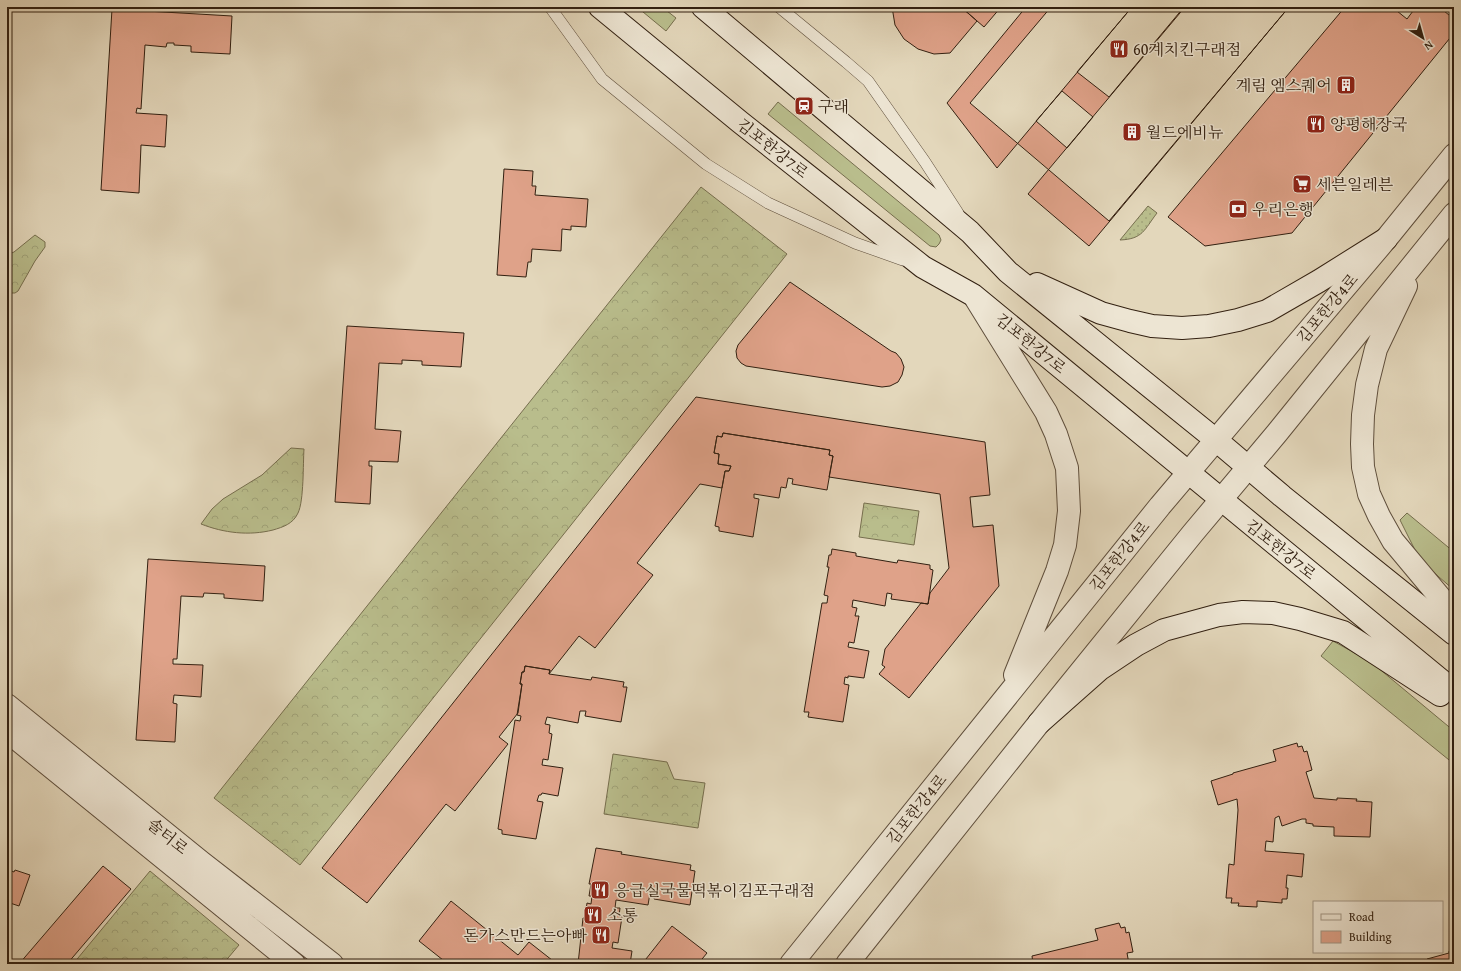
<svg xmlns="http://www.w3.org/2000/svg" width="1461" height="971" font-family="'Gentium Book Plus','Noto Serif KR',serif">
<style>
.grass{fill:#b9bd8c;stroke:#766e4e}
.forest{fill:url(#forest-crowns);stroke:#766e4e}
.garden{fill:url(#garden-dots);stroke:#766e4e}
.building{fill:#dfa289;stroke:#322011;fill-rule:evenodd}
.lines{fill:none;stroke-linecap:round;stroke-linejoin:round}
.service-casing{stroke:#5e4e3c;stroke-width:12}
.tertiary-casing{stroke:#5e4e3c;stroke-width:24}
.secondary-casing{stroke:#322011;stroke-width:24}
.service{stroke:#ede5d3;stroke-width:11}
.tertiary{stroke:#ede5d3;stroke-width:22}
.secondary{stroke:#ede5d3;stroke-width:22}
.labels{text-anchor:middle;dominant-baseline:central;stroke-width:3;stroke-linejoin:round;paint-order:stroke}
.poi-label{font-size:16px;fill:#322011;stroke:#ede5d3;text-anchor:start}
.street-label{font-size:16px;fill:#322011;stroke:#ede5d3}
</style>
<defs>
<pattern id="forest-crowns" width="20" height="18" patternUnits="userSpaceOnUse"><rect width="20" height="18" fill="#b9bd8c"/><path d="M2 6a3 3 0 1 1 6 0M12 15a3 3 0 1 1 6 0" fill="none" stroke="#a0a278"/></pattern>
<pattern id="garden-dots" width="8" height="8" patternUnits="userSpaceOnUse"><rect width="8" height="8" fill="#b9bd8c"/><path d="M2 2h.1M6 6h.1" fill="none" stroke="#a0a278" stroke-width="1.8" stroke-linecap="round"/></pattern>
</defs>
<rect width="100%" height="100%" fill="#e3d7bb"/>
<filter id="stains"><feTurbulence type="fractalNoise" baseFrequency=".005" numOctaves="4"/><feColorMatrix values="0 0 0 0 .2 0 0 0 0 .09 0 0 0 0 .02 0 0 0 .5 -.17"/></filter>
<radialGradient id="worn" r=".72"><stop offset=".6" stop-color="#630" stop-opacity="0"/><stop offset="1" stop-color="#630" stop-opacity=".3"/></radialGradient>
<path class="grass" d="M 637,7 L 662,7 L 676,18 L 666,31 Z
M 778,102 L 939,235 L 941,240 L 939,244 L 936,247 L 930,246 L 768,114 Z
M 1407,513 L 1454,552 L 1454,590 L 1439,577 L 1418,556 L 1400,520 Z
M 1333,641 L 1371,662 L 1454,731 L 1454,764 L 1321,656 Z"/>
<path class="forest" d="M 701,187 L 787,254 L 300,865 L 214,798 Z
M 35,235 L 45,242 L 45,247 L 35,261 L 18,291 L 15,293 L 7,293 L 7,255 L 14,252 Z
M 291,448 L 304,449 C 303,463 304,501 298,513 C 293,524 283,527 273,530 C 249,536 224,533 201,524 L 212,509 L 223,499 L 262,475 Z
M 864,503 L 919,511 L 914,545 L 859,537 Z
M 613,754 L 667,762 L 674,779 L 705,783 L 698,828 L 604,814 Z
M 150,871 L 239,945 L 223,964 L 73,964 Z"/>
<path class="garden" d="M 1148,206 L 1157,213 C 1144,230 1143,239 1120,240 Z"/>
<path class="building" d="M 892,7 L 961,7 L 977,21 L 950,53 L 934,54 L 918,49 L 904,39 L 895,25 Z
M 961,7 L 1001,7 L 984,27 Z
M 1026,7 L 1132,7 L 997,168 L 947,103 Z
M 1051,7 L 1132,7 L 1077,72 L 1109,97 L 1184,7 L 1289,7 L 1109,221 L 970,103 ZM 1062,91 L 1093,117 L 1067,148 L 1036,121 Z
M 1185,7 L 1289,7 L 1089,246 L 1028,194 Z
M 1345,7 L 1392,7 L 1407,19 L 1416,7 L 1439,7 L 1454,19 L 1454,33 L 1292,233 L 1205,246 L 1168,217 Z
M 112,9 L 232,16 L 230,54 L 191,52 L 191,46 L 174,45 L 174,43 L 167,43 L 166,47 L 145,45 L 141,109 L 137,108 L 136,113 L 167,115 L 165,147 L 141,145 L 139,193 L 101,190 Z
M 504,169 L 533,171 L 532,186 L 536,186 L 535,195 L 588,199 L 586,227 L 571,226 L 571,230 L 562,229 L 561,251 L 532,249 L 531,262 L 528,262 L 526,277 L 497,275 Z
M 790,282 L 891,351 L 896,353 L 901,359 L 904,367 L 902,375 L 898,382 L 890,386 L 882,387 L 746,366 L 741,363 L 737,358 L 736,351 L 738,345 Z
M 347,326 L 464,333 L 461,367 L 422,365 L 422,361 L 402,360 L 402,364 L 379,363 L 375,429 L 401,431 L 398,462 L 369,461 L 369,466 L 372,466 L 370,504 L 335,502 Z
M 696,397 L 985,442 L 990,495 L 970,497 L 973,527 L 993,525 L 999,586 L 909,698 L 879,674 L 885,667 L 882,665 L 885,649 L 921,603 L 928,604 L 930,593 L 949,568 L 940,494 L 829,477 L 833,456 L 829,455 L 830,450 L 723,433 L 722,437 L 717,436 L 714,453 L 719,454 L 718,464 L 731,466 L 729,471 L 725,471 L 722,488 L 700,484 L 637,563 L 653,575 L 595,648 L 579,636 L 549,674 L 550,670 L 525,666 L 524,672 L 522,672 L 520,684 L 522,684 L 518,713 L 499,737 L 508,744 L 455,811 L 446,804 L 367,903 L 322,868 Z
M 723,433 L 830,450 L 829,455 L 833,456 L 827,490 L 792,484 L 793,479 L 788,478 L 786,488 L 781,487 L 779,498 L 754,494 L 754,498 L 759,499 L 753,537 L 719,531 L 719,527 L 715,526 L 725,471 L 729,471 L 731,466 L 718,464 L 719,454 L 714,453 L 717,436 L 722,437 Z
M 832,549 L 856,553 L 856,556 L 897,563 L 898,560 L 930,565 L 930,569 L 933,570 L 928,604 L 891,599 L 892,594 L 887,593 L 885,606 L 853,600 L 852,607 L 857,608 L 855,616 L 859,616 L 854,643 L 849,642 L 848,647 L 869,651 L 864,678 L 848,676 L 848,678 L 845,677 L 844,684 L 849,685 L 843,722 L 808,717 L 809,712 L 804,712 L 822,603 L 827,603 L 828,596 L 824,595 L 829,567 L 827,567 L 829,555 L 831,555 Z
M 148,559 L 265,566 L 263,601 L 224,598 L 224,594 L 204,593 L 203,597 L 181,596 L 177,659 L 173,659 L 173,664 L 203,665 L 201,697 L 174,695 L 173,703 L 177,704 L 175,742 L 136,740 Z
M 525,666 L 550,670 L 549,674 L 591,680 L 592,677 L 624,682 L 623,687 L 627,687 L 621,722 L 585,716 L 586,711 L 580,711 L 578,723 L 547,717 L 545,724 L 550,725 L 549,733 L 552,734 L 548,760 L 543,759 L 542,765 L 563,768 L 558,796 L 542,793 L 541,795 L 539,795 L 537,801 L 543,802 L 536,839 L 502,834 L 502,830 L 498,829 L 515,720 L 520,721 L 521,716 L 517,715 L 522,684 L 520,684 L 522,672 L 524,672 Z
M 1297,743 L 1298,747 L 1302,746 L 1304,752 L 1307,751 L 1312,770 L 1306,772 L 1314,798 L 1337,800 L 1337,798 L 1357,799 L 1356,801 L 1372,802 L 1370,837 L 1334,836 L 1334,827 L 1313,826 L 1313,824 L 1306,823 L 1306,819 L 1302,819 L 1282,826 L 1279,816 L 1275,818 L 1273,842 L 1266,841 L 1265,851 L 1304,854 L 1302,877 L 1287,875 L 1286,888 L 1288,888 L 1287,899 L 1282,899 L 1282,903 L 1257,901 L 1257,907 L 1238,906 L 1239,903 L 1231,903 L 1232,898 L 1226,898 L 1229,864 L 1234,865 L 1238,810 L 1237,799 L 1218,805 L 1211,781 L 1233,774 L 1233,773 L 1276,761 L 1273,750 Z
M 596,848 L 622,852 L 621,854 L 691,865 L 690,870 L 695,871 L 690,905 L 654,899 L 655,894 L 650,893 L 648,905 L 616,900 L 615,908 L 620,908 L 619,916 L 622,917 L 618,943 L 613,942 L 612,948 L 632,951 L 630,964 L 578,964 L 583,918 L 585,918 L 587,903 L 591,904 L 592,896 L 589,896 L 591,884 L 589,884 Z
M 103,866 L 131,889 L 67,964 L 19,964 Z
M 7,869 L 14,872 L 15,870 L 30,875 L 19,906 L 10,903 L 8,908 Z
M 451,901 L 518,955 L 529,942 L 557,964 L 448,964 L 419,941 Z
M 1119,923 L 1121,928 L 1125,927 L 1126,933 L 1129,932 L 1133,952 L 1127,953 L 1129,964 L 1033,964 L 1032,956 L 1098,940 L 1095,929 Z
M 672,926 L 707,953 L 698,964 L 642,964 Z
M 1454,950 L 1454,964 L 1428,964 L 1427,959 L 1449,953 L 1449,951 Z"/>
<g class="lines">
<g class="service-casing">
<path id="service" d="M 550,7 L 602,79 L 706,164 L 768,203 L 855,243 L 903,260
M 779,7 L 846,62 L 868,81 L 925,162 L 958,213"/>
</g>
<g class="tertiary-casing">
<path id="tertiary" d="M 1406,286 L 1376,349 L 1367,385 L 1363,415 L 1362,444 L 1363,467 L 1369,494 L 1379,516 L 1393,541 L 1454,614
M 976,299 L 1046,412 L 1056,434 L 1067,468 L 1069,511 L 1065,545 L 1057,571 L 1015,675
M 7,705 L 201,862 L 332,964
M 7,731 L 294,964
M 791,964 L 1160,506 L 1386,239 L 1454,155
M 847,964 L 1039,723 L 1193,533 L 1277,433 L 1454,214"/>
</g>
<g class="secondary-casing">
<path id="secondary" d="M 600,7 L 740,122 L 923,267 L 973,295 L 1454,691
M 703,7 L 970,232 L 1008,272 L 1216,440 L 1282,496 L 1454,634
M 1037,284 L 1101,313 L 1130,321 L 1152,326 L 1182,328 L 1209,326 L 1238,320 L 1267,311 L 1319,281 L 1386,239
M 1039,723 L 1100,669 L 1136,645 L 1164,630 L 1219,615 L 1243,612 L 1273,613 L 1300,619 L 1343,632 L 1440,695"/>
</g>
<use href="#service" class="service"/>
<use href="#tertiary" class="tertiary"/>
<use href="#secondary" class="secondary"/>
</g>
<defs>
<g id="restaurant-square" transform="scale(1)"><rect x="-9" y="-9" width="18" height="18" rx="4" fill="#8f2418" stroke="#ede5d3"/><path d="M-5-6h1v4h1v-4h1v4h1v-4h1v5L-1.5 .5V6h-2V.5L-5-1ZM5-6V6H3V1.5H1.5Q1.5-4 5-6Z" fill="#fff"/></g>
<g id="building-square" transform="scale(1)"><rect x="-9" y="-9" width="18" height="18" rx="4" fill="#8f2418" stroke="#ede5d3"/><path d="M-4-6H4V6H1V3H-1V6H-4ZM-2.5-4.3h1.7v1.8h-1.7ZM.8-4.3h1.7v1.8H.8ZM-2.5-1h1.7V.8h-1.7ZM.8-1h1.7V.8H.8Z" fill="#fff"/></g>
<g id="station-square" transform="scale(1)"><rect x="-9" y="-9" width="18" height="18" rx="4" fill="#8f2418" stroke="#ede5d3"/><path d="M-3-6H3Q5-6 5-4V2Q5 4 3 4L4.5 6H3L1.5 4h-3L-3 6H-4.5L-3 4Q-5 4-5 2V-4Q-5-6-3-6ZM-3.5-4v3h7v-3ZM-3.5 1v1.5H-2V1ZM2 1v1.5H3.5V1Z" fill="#fff"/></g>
<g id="supermarket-square" transform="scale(1)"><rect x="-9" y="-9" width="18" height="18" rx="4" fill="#8f2418" stroke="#ede5d3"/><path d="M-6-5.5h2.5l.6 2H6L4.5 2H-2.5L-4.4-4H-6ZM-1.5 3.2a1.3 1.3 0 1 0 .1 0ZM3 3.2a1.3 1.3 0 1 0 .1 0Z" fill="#fff"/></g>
<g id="bank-square" transform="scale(1)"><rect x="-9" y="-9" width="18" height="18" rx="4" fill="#8f2418" stroke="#ede5d3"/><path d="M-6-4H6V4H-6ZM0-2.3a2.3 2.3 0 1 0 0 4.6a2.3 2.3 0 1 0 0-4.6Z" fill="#fff"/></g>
</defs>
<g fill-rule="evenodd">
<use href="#restaurant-square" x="1119" y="49"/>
<use href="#building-square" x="1346" y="85"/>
<use href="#station-square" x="804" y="106"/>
<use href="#restaurant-square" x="1316" y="124"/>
<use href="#building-square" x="1132" y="132"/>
<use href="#supermarket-square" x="1302" y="184"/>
<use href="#bank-square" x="1238" y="209"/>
<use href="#restaurant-square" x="600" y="890"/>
<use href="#restaurant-square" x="593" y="915"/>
<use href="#restaurant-square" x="601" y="935"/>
</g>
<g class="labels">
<g class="poi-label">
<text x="1133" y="49">60계치킨구래점</text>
<text x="1332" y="85" text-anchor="end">계림 엠스퀘어</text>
<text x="818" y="106">구래</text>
<text x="1330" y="124">양평해장국</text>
<text x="1146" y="132">월드에비뉴</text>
<text x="1316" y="184">세븐일레븐</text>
<text x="1252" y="209">우리은행</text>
<text x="614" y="890">응급실국물떡볶이김포구래점</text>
<text x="607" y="915">소통</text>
<text x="587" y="935" text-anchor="end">돈가스만드는아빠</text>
</g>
<g class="street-label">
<text transform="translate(773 148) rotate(38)">김포한강7로</text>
<text transform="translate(1327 308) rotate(-50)">김포한강4로</text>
<text transform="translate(1031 343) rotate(39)">김포한강7로</text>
<text transform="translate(1281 549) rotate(39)">김포한강7로</text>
<text transform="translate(1119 556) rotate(-51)">김포한강4로</text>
<text transform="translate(916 809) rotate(-51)">김포한강4로</text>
<text transform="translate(168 836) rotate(39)">솔터로</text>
</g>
</g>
<rect width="1461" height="971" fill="none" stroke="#e3d7bb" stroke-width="24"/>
<rect x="8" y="8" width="1445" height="955" fill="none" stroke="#322011" stroke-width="2"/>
<rect x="12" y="12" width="1437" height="947" fill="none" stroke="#322011"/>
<rect x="1313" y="901" width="130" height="52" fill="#ede5d3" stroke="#a29685"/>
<rect x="1321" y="914" width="20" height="6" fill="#ede5d3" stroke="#a29685"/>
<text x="1349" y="921" font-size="12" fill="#322011">Road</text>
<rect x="1321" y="931" width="20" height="12" fill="#dfa289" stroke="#a29685"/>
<text x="1349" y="941" font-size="12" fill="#322011">Building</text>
<g transform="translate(1423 38) rotate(143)" stroke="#ede5d3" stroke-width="3" paint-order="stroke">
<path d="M0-3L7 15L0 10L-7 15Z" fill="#322011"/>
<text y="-6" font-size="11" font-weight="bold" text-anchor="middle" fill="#322011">N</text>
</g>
<rect width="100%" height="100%" filter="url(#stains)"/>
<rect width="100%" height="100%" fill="url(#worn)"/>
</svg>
